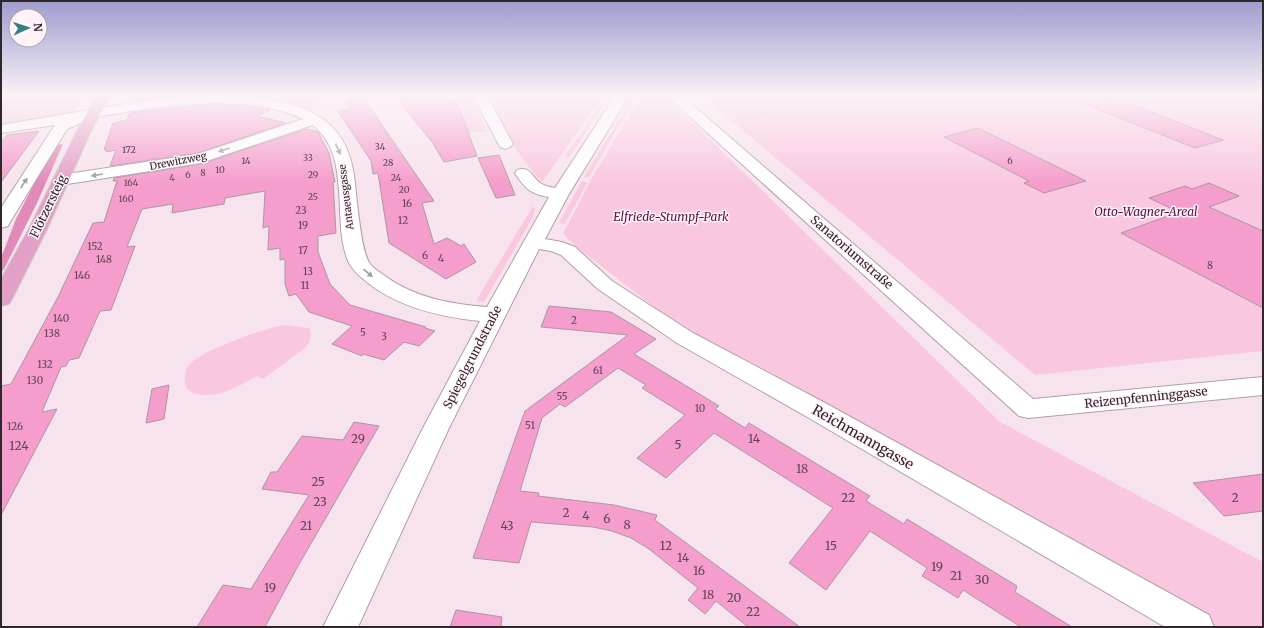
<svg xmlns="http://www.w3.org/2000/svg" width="1264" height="628" font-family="Merriweather,serif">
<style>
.green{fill:#f9c8e0}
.forest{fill:#e08ab8}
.building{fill:#f59dcc;stroke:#a997a0}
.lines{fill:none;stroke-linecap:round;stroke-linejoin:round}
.minor-casing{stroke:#b19fa8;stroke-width:2}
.major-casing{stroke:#cdcbcc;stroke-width:2}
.minor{fill:#fff;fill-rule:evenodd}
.major{fill:#e3a0c7;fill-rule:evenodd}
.oneway{fill:#a19ea0}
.labels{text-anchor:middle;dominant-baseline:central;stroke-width:3;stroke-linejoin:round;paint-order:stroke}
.far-number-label{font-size:9px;fill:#604453}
.far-street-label{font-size:10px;fill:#2e272b;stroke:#fff3f9}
.number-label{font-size:10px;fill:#604453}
.street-label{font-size:12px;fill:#2e272b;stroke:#fff3f9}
.park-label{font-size:12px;font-style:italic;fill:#5d1141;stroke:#fff3f9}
.near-number-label{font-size:12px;fill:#604453}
.near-street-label{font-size:14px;fill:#2e272b;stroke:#fff3f9}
</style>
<rect width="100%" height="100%" fill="#f7e3ed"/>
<path class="green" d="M 1,96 L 82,96 L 74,112 L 71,114 L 1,126 Z
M 260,96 L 323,96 L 311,110 L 307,111 L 259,99 Z
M 407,96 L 471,96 L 487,131 L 438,135 Z
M 485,96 L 603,96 L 542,182 C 518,157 502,127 485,96 Z
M 606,96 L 610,96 L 569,157 L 565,157 Z
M 633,96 L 637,96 L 589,177 L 584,177 Z
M 641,96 L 665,96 L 1000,422 L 1263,562 L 1263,627 L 1213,627 L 680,327 L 579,249 L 563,234 L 593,176 Z
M 702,96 L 1263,96 L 1263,351 L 1035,375 Z
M 582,181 L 587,183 L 565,224 L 559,223 Z
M 533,206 L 535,210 L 533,217 L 484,302 L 476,301 Z
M 284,325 L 309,328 C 313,336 310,342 305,348 L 263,379 L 257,376 C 239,387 208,404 188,390 C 182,381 184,370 192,362 C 204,350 265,328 284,325 Z"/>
<path class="forest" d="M 63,144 L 37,203 L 4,269 L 1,272 L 1,258 L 16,219 L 35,182 L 56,145 Z"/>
<path class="building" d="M 136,96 L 175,96 L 135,101 Z
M 344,96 L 362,96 L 434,201 L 422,203 L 434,244 L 447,238 L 461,246 L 464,244 L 476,262 L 446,279 L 389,243 L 378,173 L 373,174 L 371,161 L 338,111 L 350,109 Z
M 395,96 L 443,96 L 445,101 L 454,100 L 459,108 L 477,156 L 444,162 L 432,142 Z
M 1111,96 L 1223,140 L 1195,148 L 1082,103 Z
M 224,105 L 252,107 L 270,110 L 257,116 L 286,123 L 198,153 L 110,166 L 116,150 L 106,152 L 107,149 L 104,150 L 113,123 L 127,120 L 130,113 L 195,106 Z
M 978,128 L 1086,181 L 1044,193 L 1024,183 L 1029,181 L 944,137 Z
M 307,129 L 318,132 L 329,153 L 335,182 L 333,182 L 336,233 L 318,236 L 318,252 L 330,284 L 350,305 L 426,327 L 425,328 L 435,331 L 419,346 L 404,342 L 384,360 L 363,354 L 362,356 L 332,344 L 352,326 L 309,312 L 296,294 L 289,296 L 285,284 L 285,259 L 280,260 L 280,248 L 268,250 L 269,226 L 263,228 L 265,191 L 225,198 L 224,204 L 172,213 L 173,204 L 142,209 L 127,247 L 135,246 L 111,310 L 100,311 L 79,358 L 69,360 L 66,366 L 61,367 L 42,412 L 57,409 L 1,515 L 1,386 L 11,384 L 58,297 L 93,223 L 104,222 L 117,181 L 113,181 L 114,178 L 201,164 Z
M 39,131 L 1,182 L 1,142 L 7,135 Z
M 499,155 L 515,195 L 496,198 L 478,158 Z
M 1209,183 L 1239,196 L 1209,207 L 1263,231 L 1263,308 L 1121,233 L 1179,212 L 1149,198 L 1185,186 L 1192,189 Z
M 549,306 L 611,312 L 656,339 L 634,354 L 719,406 L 715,409 L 745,428 L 749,423 L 870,496 L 866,501 L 904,524 L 907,519 L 1017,586 L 1015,592 L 1072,627 L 1021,627 L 963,590 L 958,598 L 922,576 L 927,568 L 870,531 L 826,590 L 789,563 L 833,508 L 714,433 L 666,478 L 637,458 L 685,415 L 642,388 L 646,385 L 618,368 L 565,407 L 560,404 L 542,418 L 520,491 L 539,493 L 538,496 L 614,505 L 657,515 L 655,520 L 800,627 L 748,627 L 716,601 L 705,614 L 688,600 L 698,588 L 649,549 L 631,538 L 612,531 L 593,527 L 531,522 L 519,563 L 473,558 L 525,411 L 628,335 L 541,327 Z
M 169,385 L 164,419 L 146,423 L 152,389 Z
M 354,422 L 379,426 L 298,566 L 265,627 L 197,627 L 223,585 L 251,589 L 309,495 L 262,489 L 271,472 L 277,472 L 302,436 L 343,440 Z
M 1263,474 L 1263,511 L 1224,516 L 1193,483 Z
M 456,610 L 502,617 L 501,627 L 450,627 Z"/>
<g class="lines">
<g class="minor-casing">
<path id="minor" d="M 190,96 C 239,96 322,93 346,147 C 354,164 355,184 357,203 C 359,217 362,253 370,264 C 374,269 380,272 385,276 C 415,298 451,304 487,307 L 549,197 C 531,194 525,189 515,173 L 517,170 C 530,166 531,176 540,183 C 545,186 550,187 555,188 L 615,96 L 629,96 L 569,194 L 545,239 L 562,242 L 575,247 L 612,281 L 693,333 L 827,404 L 1209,615 L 1214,627 L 1165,627 L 809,418 L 677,343 L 598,289 L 561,255 L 551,251 L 539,249 L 449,428 L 358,627 L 323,627 L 423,428 L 480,321 C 441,317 400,308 368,283 C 361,277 354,272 349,263 C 339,242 341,214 339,191 C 337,164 334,143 313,125 L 201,163 L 61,185 L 55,184 L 53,180 L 55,176 L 61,175 L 198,154 L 303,119 C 243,90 148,108 85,119 L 83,122 L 67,129 L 10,222 L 8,226 L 1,228 L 1,208 L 55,125 L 1,133 L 1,125 L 143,101 Z
M 473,96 L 487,96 L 513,144 L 510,147 L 505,149 L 500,147 Z
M 667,96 L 682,96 L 1033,399 L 1263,377 L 1263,395 L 1028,418 L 1019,416 Z"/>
</g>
<g class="major-casing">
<path id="major" d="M 96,96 L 110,96 L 91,131 L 47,229 L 12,299 L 9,304 L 1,306 L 1,279 L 29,229 L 77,131 Z"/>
</g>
<use href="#minor" class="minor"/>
<use href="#major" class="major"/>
</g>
<defs><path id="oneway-solid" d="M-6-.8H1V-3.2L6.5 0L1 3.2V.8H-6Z"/></defs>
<g class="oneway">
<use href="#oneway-solid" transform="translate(338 149) rotate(65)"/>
<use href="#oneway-solid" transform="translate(224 150) rotate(161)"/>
<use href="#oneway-solid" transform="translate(97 175) rotate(171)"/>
<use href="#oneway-solid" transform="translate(24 183) rotate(-57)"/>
<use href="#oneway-solid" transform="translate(368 273) rotate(41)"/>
</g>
<linearGradient id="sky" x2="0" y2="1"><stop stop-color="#9d9cce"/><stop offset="0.52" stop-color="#fbf2f7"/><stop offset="1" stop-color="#fbf2f7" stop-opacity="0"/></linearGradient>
<rect width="1264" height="184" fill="url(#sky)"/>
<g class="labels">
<g class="far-number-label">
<text x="380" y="146">34</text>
<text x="129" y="149">172</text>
<text x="308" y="157">33</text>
<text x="246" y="160">14</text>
<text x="1010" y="160">6</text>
<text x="388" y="162">28</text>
<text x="220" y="169">10</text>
<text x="203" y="172">8</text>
<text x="188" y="174">6</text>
<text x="313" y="174">29</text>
<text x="172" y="177">4</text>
<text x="396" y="177">24</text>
<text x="131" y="182">164</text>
<text x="404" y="189">20</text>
<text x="313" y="196">25</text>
<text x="126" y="198">160</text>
</g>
<g class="far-street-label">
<text transform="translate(178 161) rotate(-11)">Drewitzweg</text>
<text transform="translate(346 197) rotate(-97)">Antaeusgasse</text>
</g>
<g class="number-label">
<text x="407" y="203">16</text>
<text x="301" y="210">23</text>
<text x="403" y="220">12</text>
<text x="303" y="225">19</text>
<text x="95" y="246">152</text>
<text x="303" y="250">17</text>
<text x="425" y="255">6</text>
<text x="441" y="258">4</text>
<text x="104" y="259">148</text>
<text x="1210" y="265">8</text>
<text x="308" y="271">13</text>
<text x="82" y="275">146</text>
<text x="305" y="285">11</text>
<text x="61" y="318">140</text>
<text x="574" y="320">2</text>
<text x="363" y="332">5</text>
<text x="52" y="333">138</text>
<text x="384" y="336">3</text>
<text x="45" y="364">132</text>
<text x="598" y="370">61</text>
<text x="35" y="380">130</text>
<text x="562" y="396">55</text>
<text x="700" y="408">10</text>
<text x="530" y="425">51</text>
<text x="15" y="426">126</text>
</g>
<g class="street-label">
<text transform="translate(48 206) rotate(-64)">Flötzersteig</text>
<text transform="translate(852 252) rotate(41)">Sanatoriumstraße</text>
<text transform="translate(472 357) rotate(-63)">Spiegelgrundstraße</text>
<text transform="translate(1146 397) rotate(-6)">Reizenpfenninggasse</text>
</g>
<g class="park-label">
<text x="1146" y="211">Otto-Wagner-Areal</text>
<text x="671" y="216">Elfriede-Stumpf-Park</text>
</g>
<g class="near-number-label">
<text x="358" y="438">29</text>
<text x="754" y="438">14</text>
<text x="678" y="444">5</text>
<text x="19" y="445">124</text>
<text x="802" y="468">18</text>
<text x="318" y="481">25</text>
<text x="848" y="497">22</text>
<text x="1235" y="497">2</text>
<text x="320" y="501">23</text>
<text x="566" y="512">2</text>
<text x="586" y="515">4</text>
<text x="607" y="518">6</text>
<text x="627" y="524">8</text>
<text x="306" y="525">21</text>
<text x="507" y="525">43</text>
<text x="666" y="545">12</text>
<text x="831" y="545">15</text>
<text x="683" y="557">14</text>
<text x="937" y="566">19</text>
<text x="699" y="570">16</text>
<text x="956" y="575">21</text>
<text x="982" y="579">30</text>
<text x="270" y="587">19</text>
<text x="708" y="594">18</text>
<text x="734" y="597">20</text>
<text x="753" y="611">22</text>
</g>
<g class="near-street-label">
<text transform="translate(863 437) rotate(30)">Reichmanngasse</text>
</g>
</g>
<rect width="1264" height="628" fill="none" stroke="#2e272b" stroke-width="4"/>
<g transform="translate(28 28) rotate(87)"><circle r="19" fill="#fff3f9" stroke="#aba1a7"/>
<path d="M0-3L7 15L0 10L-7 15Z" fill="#367f81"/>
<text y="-6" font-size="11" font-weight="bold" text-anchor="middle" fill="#2e272b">N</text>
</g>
</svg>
